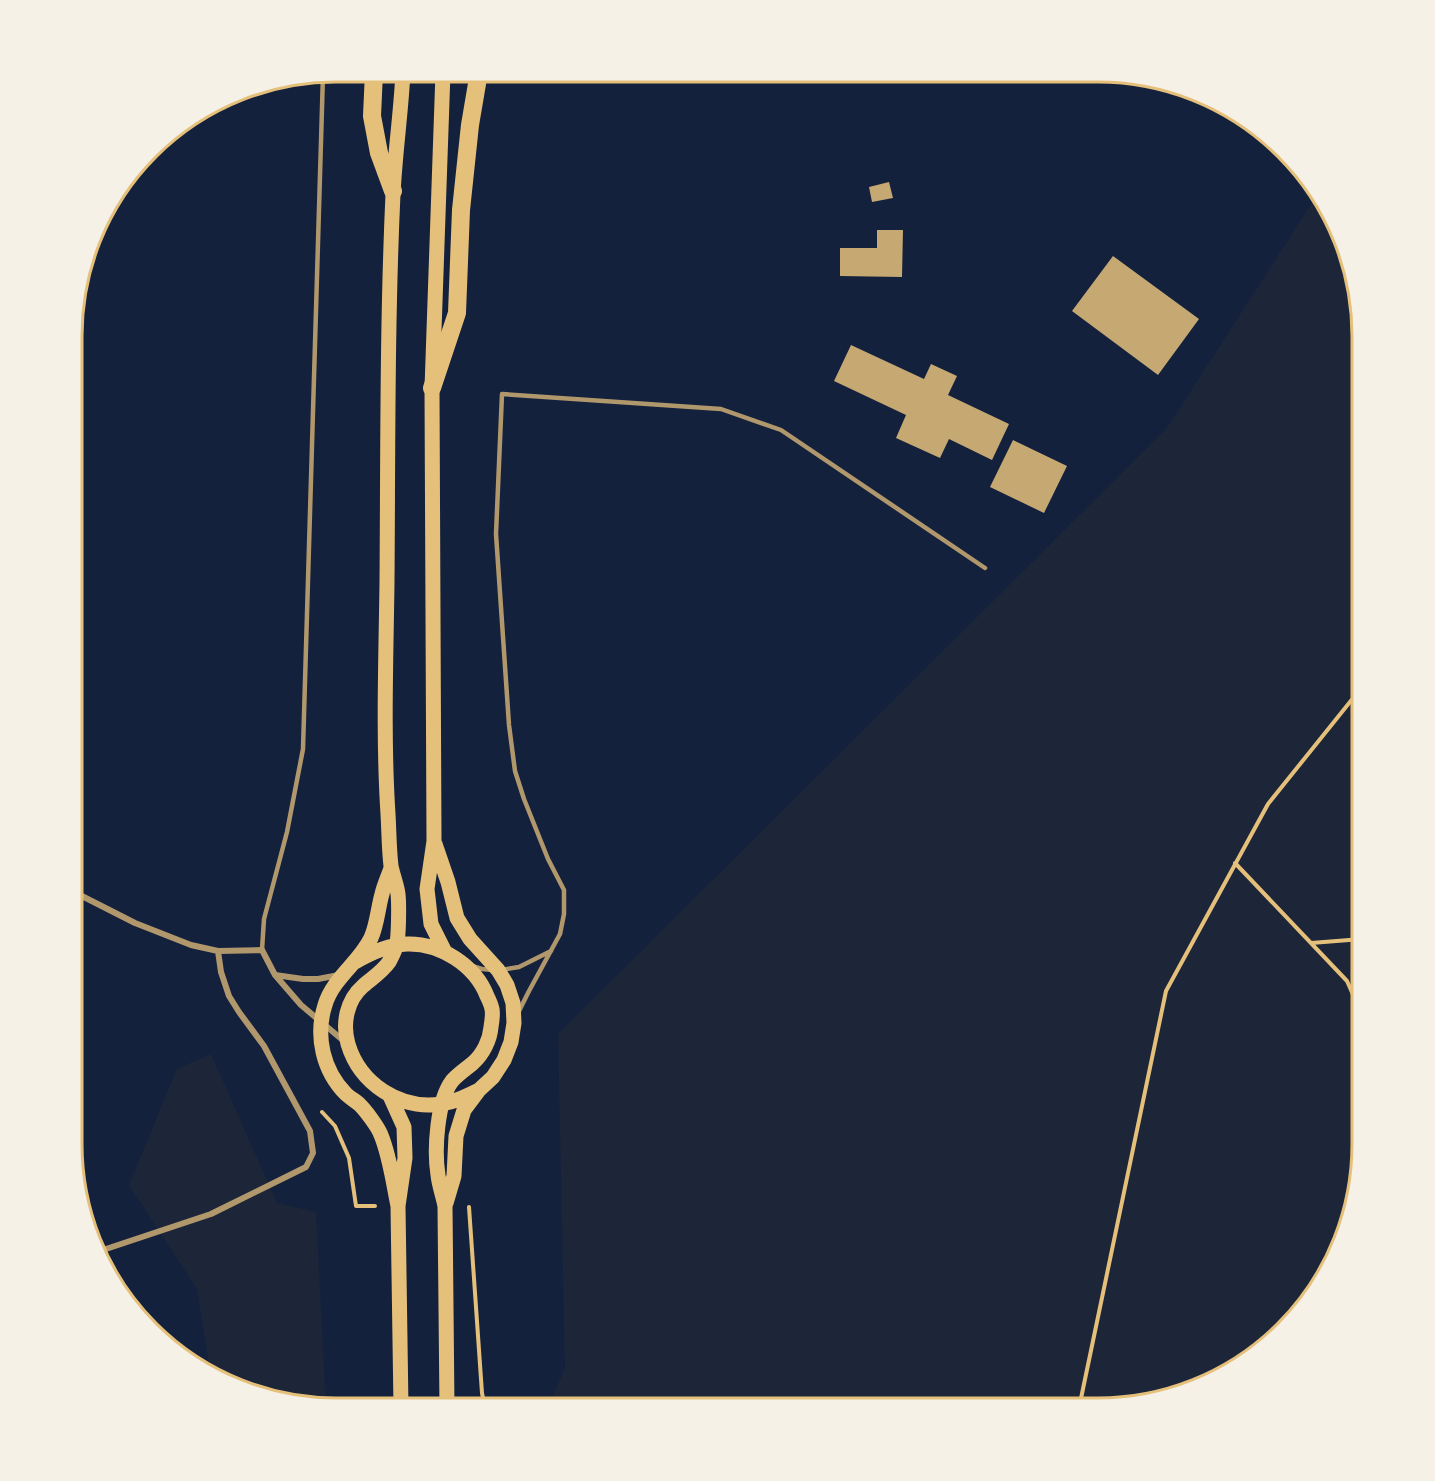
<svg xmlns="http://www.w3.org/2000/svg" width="1435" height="1481" font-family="Cabin,sans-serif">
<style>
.green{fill:#1d2539}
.building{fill:#c6a872}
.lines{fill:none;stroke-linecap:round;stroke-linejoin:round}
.path{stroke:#e5c07b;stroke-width:4}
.service{stroke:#b1986c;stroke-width:4.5}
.minor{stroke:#b1986c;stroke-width:6}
.primary{stroke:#e5c07b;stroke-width:15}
.motorway{stroke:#e5c07b;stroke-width:18}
.rim{fill:none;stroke:#e5c07b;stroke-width:3}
</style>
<rect width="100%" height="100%" fill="#14213d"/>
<path class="green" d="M 1319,192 L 1349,251 L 1362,320 L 1362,1161 L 1328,1276 L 1246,1364 L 1184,1395 L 1115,1408 L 548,1408 L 565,1368 L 558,1034 L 1167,428 Z
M 211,1054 L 277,1203 L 316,1212 L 326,1408 L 320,1408 L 211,1376 L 197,1289 L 129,1185 L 177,1069 Z"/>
<path class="building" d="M 889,182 L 893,198 L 872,202 L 869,187 Z
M 877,230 L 903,230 L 902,277 L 840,276 L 840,248 L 877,248 Z
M 1113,256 L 1199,319 L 1158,375 L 1072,311 Z
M 851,345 L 924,379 L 931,364 L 957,376 L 948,395 L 1009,424 L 992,460 L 949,439 L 940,458 L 896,438 L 906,415 L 834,381 Z
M 1013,440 L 1067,466 L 1044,513 L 990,487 Z"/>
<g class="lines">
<path class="path" d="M 1235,863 L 1347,981 L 1362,1015
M 1311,943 L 1362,939
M 322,1112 L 335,1126 L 349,1158 L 356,1206 L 375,1206
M 469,1207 L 482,1393 L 485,1408
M 1079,1408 L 1166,991 L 1268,804 L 1362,687"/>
<path class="service" d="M 262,950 L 264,919 L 287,832 L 303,749 L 323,74
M 472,966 L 482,969 L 493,970
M 501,970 L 519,967 L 551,951
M 519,1011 L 529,991 L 560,934 L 564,914 L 564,890 L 548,859 L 524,799 L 515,771 L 509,725 L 496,534 L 502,394 L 721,409 L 781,430 L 985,568"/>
<path class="minor" d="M 74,892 L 135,923 L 191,945 L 218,951 L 262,950 L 275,975 L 301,1005 L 345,1042
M 275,975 L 303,979 L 318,979 L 339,975
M 97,1252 L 211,1214 L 306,1167 L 313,1153 L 310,1131 L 264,1046 L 239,1012 L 229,996 L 221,972 L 218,951"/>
<path class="primary" d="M 403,72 C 401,113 395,153 393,194 C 387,323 388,453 387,582 C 386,659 383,737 388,814 C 389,831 389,849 391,866 C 393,876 397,885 398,894 C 399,903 399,939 396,946 C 395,951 391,958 389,962 C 382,972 372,978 363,986 C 347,1000 342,1023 348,1044 C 360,1084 400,1110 441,1104 C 455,1102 467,1096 479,1090
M 443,72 L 432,388 L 434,841 L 427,889 L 431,924 L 445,952
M 435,844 L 448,882 L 457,918 L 470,939 L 498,970 L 507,985 L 513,1003 L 514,1023 L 511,1042 L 504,1060 L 493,1077 L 479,1090 L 464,1110 L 456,1136 L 454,1176 L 446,1203
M 391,868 C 388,877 384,885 382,894 C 378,908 377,925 371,938 C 359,963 333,978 325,1005 C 315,1036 323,1071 346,1094 C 350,1098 356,1101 360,1105 C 366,1111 378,1127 381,1135 C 390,1157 393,1182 398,1206
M 355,962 C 372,952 388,945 407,944 C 440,943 475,965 487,996 C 489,1000 491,1004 492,1009 C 493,1014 492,1021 491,1027 C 490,1040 483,1054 473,1063 C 466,1069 458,1074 452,1081 C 437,1101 434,1150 438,1175 C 439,1185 443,1196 445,1206 L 447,1408
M 390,1096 L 404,1127 L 405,1158 L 398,1206 L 401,1408"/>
<path class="motorway" d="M 374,72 L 372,116 L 379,153 L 393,191
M 432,388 L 457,313 L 461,210 L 470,125 L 479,72"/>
</g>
<path d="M0 0H1435V1481H0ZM336 82H1098A254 254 0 0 1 1352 336V1144A254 254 0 0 1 1098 1398H336A254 254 0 0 1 82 1144V336A254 254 0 0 1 336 82Z" fill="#f6f1e7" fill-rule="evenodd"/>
<path class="rim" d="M336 82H1098A254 254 0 0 1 1352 336V1144A254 254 0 0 1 1098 1398H336A254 254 0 0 1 82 1144V336A254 254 0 0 1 336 82Z"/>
</svg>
